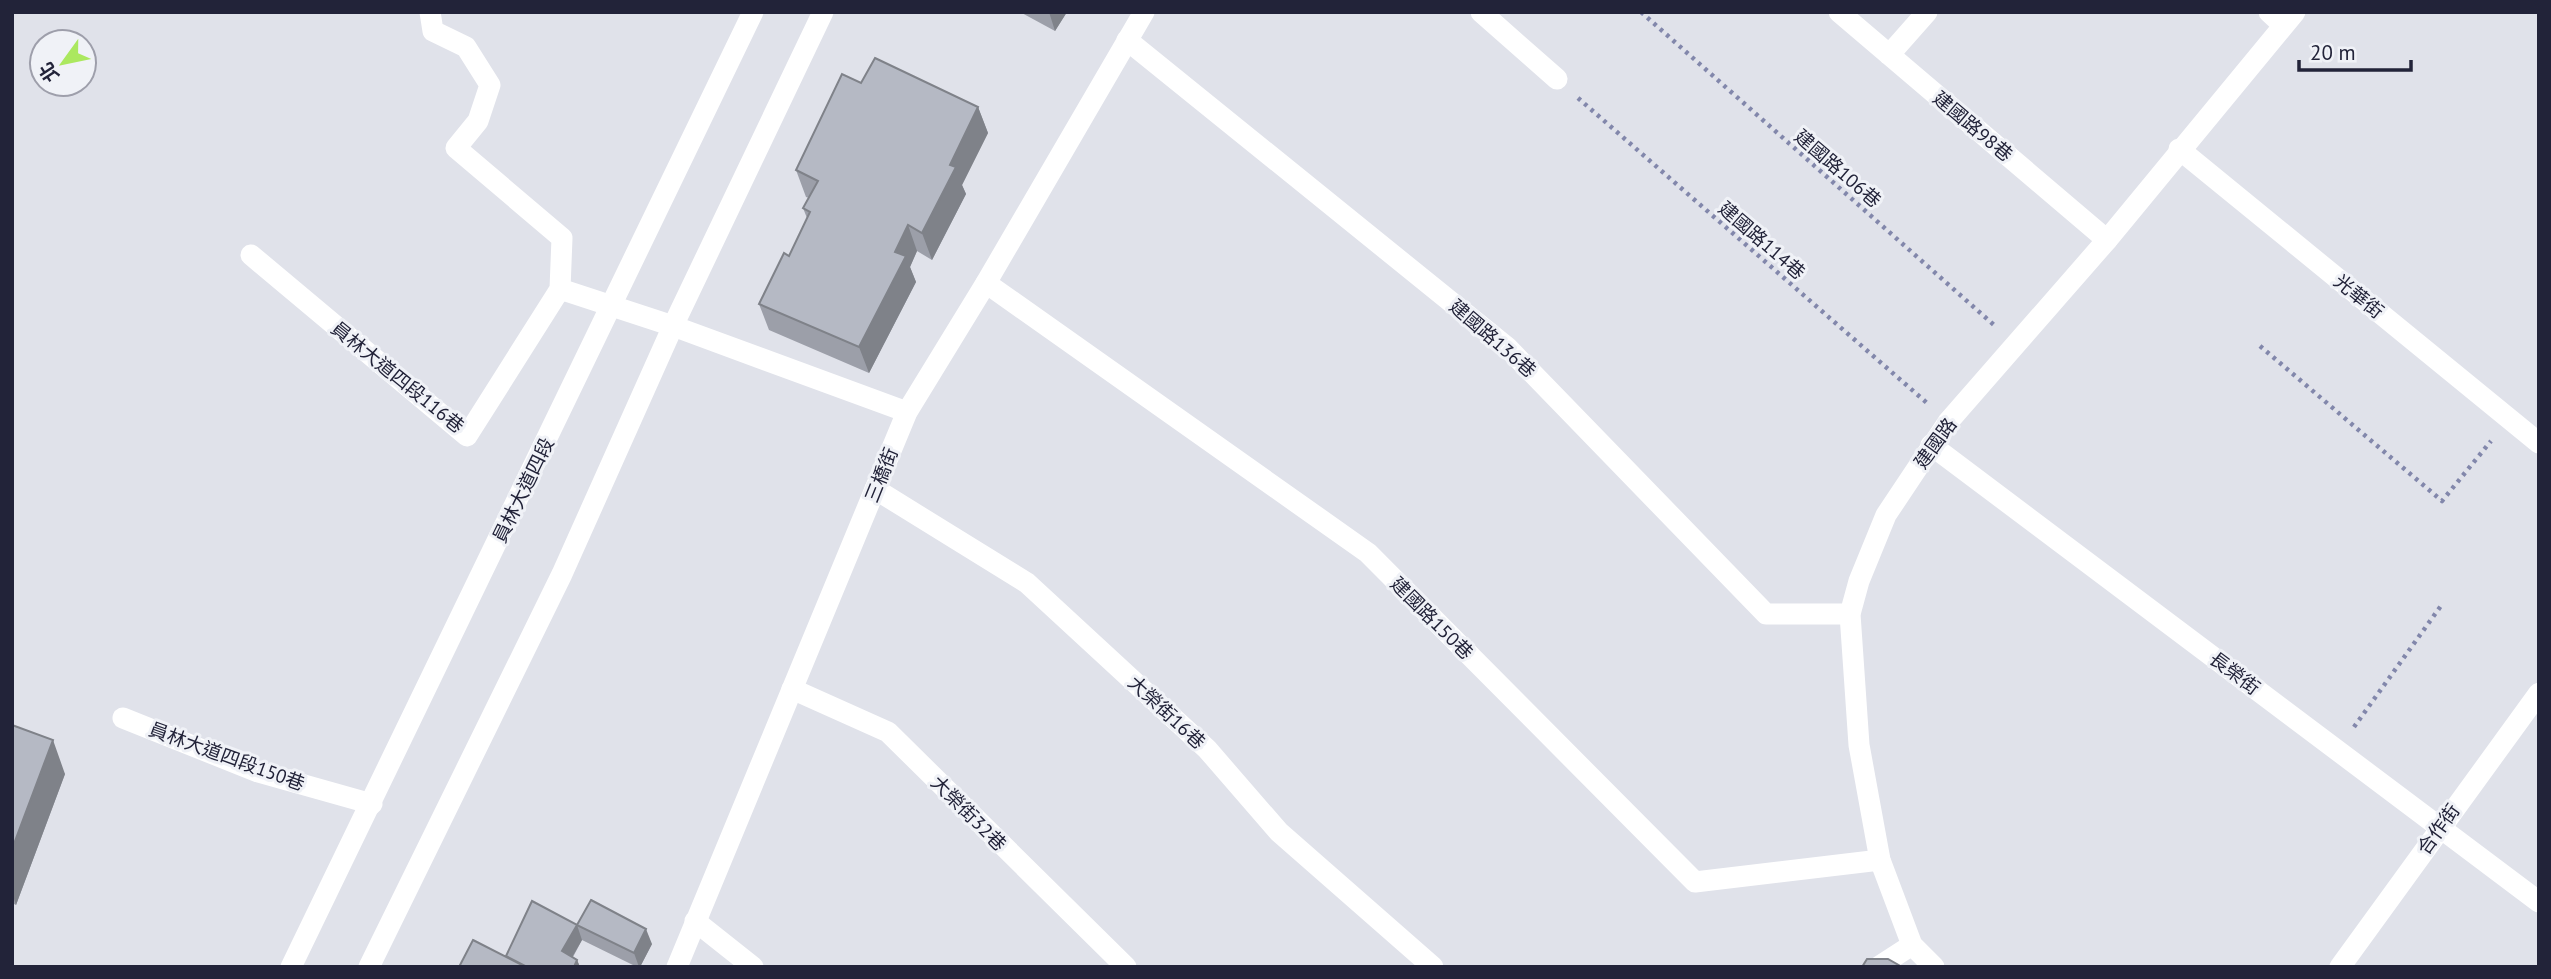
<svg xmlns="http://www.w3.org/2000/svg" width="2551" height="979" font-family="'PT Sans','Noto Sans TC',sans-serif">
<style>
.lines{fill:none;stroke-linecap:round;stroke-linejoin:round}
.path{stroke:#8287ab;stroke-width:4.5;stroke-dasharray:3.5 5;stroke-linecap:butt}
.lane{stroke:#fff;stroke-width:21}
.street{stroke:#fff;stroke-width:21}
.secondary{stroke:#fff;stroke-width:21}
.wall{fill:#9c9fa9}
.shaded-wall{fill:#7f8289}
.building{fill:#b5b9c4;stroke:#7f8289;stroke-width:2}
.labels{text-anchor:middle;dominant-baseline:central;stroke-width:6;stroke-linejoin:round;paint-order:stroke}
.street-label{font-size:19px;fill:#222339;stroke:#f0f2f7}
</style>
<rect width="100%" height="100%" fill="#e0e2ea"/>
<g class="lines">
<path class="path" d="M 1641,12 L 1994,325
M 1578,98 L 1927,403
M 2260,346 L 2442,501 L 2491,441
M 2354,727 L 2443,603"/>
<path class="lane" d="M 430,12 L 433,31 L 466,47 L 490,85 L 478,121 L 456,148 L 562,238 L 560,289
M 1481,12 L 1557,79
M 1839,12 L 2107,240
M 2269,12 L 2283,25
M 1127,40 L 1508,348 L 1766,614 L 1850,614
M 1889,55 L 1927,12
M 2179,149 L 2539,443
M 251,255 L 467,436 L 560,289 L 673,326 L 907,412
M 986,283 L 1368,553 L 1695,882 L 1880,860
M 1931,445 L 2539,902
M 875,489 L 1027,583 L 1207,749 L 1279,832 L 1433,967
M 792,689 L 888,732 L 1126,967
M 123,718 L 258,772 L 372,804
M 695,921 L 753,967"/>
<path class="street" d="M 677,967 L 907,412 L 986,283 L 1144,12
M 1878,967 L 1912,945
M 1934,967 L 1912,945 L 1880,860 L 1859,745 L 1850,614 L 1859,581 L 1886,515 L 1948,422 L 2107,240 L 2295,12
M 2340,967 L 2539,693"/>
<path class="secondary" d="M 291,967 L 753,12
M 369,967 L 562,574 L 673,326 L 823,12"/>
</g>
<path class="wall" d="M 1020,12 L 1067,12 L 1055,31 Z
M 978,107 L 988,133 L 962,185 L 966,194 L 932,260 L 917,251 L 910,267 L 916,282 L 869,373 L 769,330 L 759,304 L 789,256 L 807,218 L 803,208 L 809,198 L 806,197 L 796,170 Z
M 12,725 L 65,774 L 16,905 L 12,903 Z
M 577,925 L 652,944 L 640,967 L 637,967 L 582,940 L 573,957 L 577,960 L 580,967 L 459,967 L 506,957 Z"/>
<path class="shaded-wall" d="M 1049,12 L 1067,12 L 1055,31 Z
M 978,107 L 988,133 L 962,185 L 966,194 L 932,260 L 922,233 L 950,165 Z
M 908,225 L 917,251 L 910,267 L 916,282 L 869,373 L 859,347 L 895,252 Z
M 53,740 L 65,774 L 16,905 L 12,893 L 12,849 Z
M 577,925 L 582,940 L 567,966 L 562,951 Z
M 646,929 L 652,944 L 640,967 L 639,967 L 634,953 Z
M 577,960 L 580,967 L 574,967 Z"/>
<path class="building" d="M 875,58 L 978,107 L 950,165 L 956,167 L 922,233 L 908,225 L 895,252 L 906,256 L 859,347 L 759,304 L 784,253 L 789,256 L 810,212 L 803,208 L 818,181 L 796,170 L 842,74 L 861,83 Z
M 12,725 L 53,740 L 12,849 Z
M 591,900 L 646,929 L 634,953 L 577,925 L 562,951 L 577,960 L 574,967 L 527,967 L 506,956 L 532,901 L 577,925 Z
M 473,940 L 526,967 L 459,967 Z
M 1867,959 L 1888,959 L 1902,967 L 1862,967 Z"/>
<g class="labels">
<g class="street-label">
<text transform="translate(1973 126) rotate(40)">建國路98巷</text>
<text transform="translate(1838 168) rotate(41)">建國路106巷</text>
<text transform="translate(1762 240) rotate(41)">建國路114巷</text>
<text transform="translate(2359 296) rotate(39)">光華街</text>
<text transform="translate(1493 338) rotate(41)">建國路136巷</text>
<text transform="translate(398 377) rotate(39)">員林大道四段116巷</text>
<text transform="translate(1935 443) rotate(-54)">建國路</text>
<text transform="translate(881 475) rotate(-68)">三橋街</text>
<text transform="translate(523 490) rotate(-64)">員林大道四段</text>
<text transform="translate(1432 618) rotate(45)">建國路150巷</text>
<text transform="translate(2235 673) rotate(37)">長榮街</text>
<text transform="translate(1167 712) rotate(43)">大榮街16巷</text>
<text transform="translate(227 756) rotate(20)">員林大道四段150巷</text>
<text transform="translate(969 813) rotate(45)">大榮街32巷</text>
<text transform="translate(2438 829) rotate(-54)">合作街</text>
</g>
</g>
<rect width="2551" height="979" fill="none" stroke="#222339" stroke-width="28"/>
<g transform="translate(63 63) rotate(237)"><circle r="33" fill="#f0f2f7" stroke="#9e9fab" stroke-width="2"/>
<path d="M0-5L12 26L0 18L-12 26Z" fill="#abe85f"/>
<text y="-10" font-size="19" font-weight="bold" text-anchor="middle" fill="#222339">北</text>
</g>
<path d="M2299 60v10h112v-10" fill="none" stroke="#222339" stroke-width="3.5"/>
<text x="2310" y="60" font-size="21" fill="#222339" stroke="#f0f2f7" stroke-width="5" paint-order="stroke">20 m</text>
</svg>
